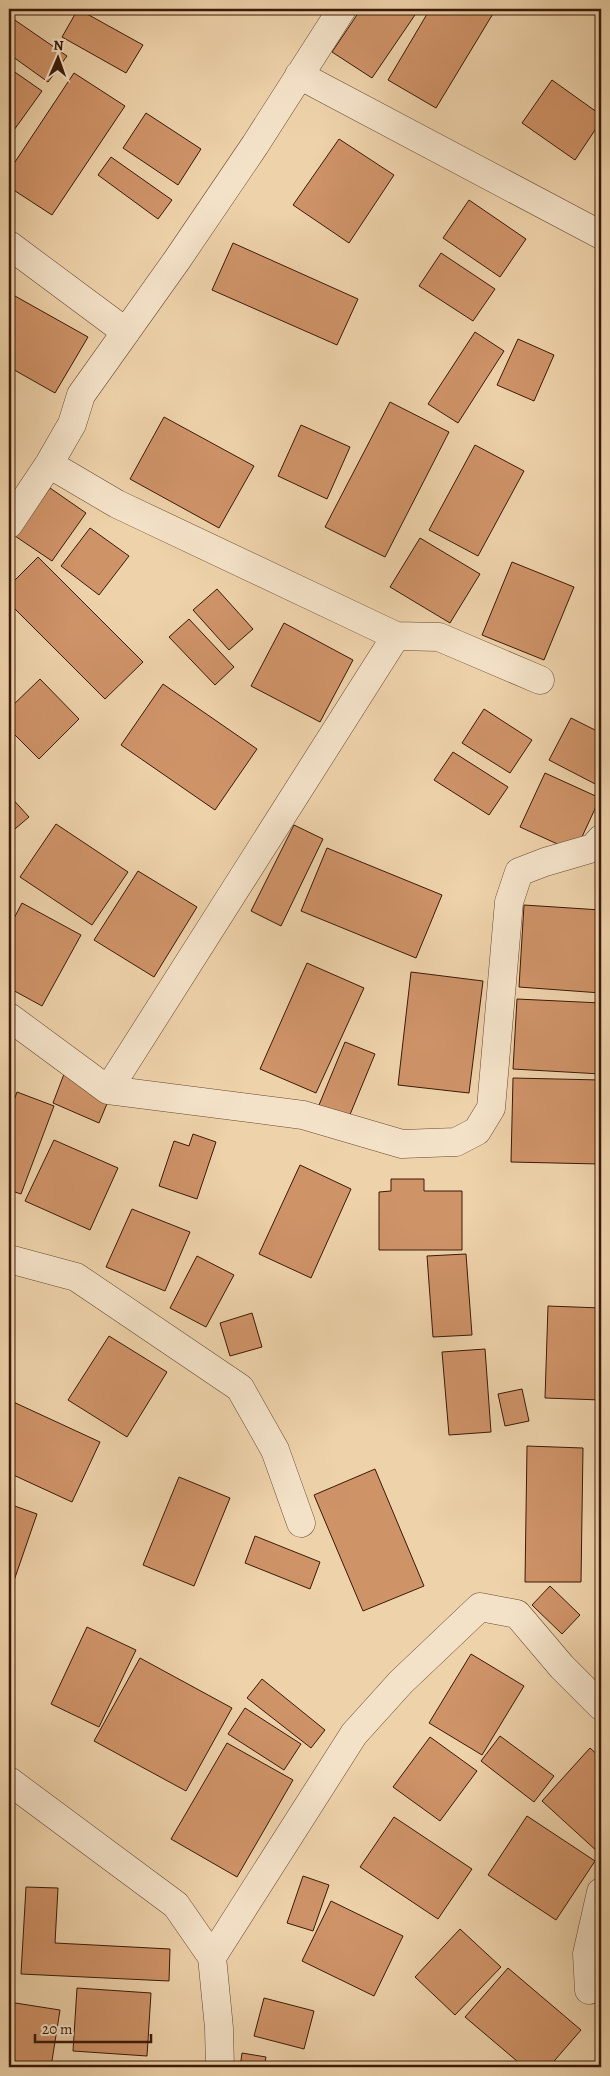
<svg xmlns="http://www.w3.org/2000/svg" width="610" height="2076" font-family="Alegreya,serif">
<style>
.building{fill:#cf9368;stroke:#3a1909}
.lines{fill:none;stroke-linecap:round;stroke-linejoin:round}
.minor-casing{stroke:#674731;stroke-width:29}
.minor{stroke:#f4e2c8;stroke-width:28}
</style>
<rect width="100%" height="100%" fill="#eed2aa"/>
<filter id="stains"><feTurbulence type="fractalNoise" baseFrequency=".004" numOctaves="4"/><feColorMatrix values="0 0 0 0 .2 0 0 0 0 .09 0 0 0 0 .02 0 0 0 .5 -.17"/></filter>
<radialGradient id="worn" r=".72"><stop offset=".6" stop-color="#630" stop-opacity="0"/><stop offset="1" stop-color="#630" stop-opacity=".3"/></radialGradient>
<path class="building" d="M 78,9 L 143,45 L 126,73 L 62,37 Z
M 361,9 L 419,9 L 372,78 L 332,52 Z
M 430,9 L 488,9 L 494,12 L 436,108 L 388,80 Z
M 9,16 L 67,56 L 48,82 L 9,54 Z
M 9,68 L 42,91 L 9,137 Z
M 74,73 L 125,106 L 52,215 L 9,187 L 9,171 Z
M 552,80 L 601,115 L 601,121 L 575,160 L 522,123 Z
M 146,113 L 201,149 L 178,185 L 123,148 Z
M 339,139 L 394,175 L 349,243 L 293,205 Z
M 111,157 L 172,200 L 158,219 L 98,175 Z
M 469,200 L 526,239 L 500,277 L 443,238 Z
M 233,243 L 358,299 L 337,345 L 212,290 Z
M 441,253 L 495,289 L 473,321 L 419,286 Z
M 15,296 L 88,337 L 55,393 L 9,367 L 9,307 Z
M 475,332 L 504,351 L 458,423 L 428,404 Z
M 518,339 L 554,355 L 534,401 L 497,385 Z
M 390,402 L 449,432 L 385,557 L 325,527 Z
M 164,417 L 254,466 L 219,528 L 130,479 Z
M 301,425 L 350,447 L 327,499 L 278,476 Z
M 475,445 L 524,471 L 478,556 L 429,530 Z
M 50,488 L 86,513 L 52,561 L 15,536 Z
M 90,528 L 129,556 L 99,595 L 61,566 Z
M 420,538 L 480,574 L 450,623 L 390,587 Z
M 38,557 L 143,662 L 105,699 L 9,603 L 9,586 Z
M 512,562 L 574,587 L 544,660 L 482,635 Z
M 217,589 L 253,629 L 229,650 L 193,610 Z
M 189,619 L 234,667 L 215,685 L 169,637 Z
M 284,623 L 353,660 L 320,722 L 251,686 Z
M 40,679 L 79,719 L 39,759 L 9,729 L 9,709 Z
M 163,684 L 257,749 L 215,810 L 121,745 Z
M 484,709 L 532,740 L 510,773 L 462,743 Z
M 571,718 L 601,733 L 601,787 L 549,760 Z
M 453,752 L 508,787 L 489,815 L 434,780 Z
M 545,773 L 600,798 L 575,852 L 520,827 Z
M 9,795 L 29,817 L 9,834 Z
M 56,824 L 128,872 L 92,925 L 20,877 Z
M 294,825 L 323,839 L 281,926 L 251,911 Z
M 327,848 L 442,895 L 416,958 L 301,911 Z
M 138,871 L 197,907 L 154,977 L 94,940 Z
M 22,903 L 81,935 L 42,1006 L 9,988 L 9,928 Z
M 524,905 L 601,910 L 601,993 L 519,987 Z
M 307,963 L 364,988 L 316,1093 L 260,1069 Z
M 411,972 L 483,981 L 469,1093 L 398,1085 Z
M 517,999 L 601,1003 L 601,1074 L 513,1069 Z
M 345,1042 L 375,1054 L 349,1117 L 319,1105 Z
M 64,1074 L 111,1094 L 99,1123 L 53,1103 Z
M 513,1078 L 601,1080 L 599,1164 L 511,1162 Z
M 17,1092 L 54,1106 L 21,1194 L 9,1190 L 9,1114 Z
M 193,1134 L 216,1142 L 197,1199 L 159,1186 L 174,1141 L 189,1146 Z
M 54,1140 L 118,1168 L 90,1230 L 25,1201 Z
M 300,1165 L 351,1189 L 311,1278 L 259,1254 Z
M 391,1179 L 424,1179 L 424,1191 L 462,1191 L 462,1250 L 379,1250 L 379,1192 L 391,1191 Z
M 132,1209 L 190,1232 L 165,1291 L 106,1267 Z
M 466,1254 L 472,1335 L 433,1337 L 427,1256 Z
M 197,1256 L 234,1275 L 206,1327 L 170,1308 Z
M 548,1306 L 601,1308 L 601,1400 L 545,1398 Z
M 252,1313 L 262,1347 L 230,1356 L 220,1323 Z
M 109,1336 L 167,1372 L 127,1437 L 68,1400 Z
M 485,1349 L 491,1432 L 449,1435 L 442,1352 Z
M 522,1389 L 529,1421 L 505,1426 L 498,1394 Z
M 9,1400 L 100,1442 L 72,1502 L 9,1473 Z
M 527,1446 L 583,1448 L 581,1582 L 525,1582 Z
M 375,1469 L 424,1586 L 363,1611 L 314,1495 Z
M 179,1477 L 230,1498 L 194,1586 L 143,1565 Z
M 9,1504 L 37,1514 L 9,1595 Z
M 255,1536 L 320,1562 L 310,1589 L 245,1563 Z
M 550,1586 L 580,1615 L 562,1634 L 532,1605 Z
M 87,1627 L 136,1650 L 99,1727 L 51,1704 Z
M 471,1654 L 524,1686 L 482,1755 L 429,1723 Z
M 140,1658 L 232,1708 L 186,1791 L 94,1741 Z
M 262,1679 L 325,1730 L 311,1748 L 247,1698 Z
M 245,1708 L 301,1744 L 284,1770 L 228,1734 Z
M 500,1736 L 554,1776 L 534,1802 L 481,1761 Z
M 430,1737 L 477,1771 L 440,1821 L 393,1787 Z
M 227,1743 L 293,1780 L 237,1877 L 171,1839 Z
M 590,1748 L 601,1758 L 601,1851 L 599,1853 L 542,1801 Z
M 527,1816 L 595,1861 L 556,1920 L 488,1875 Z
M 394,1817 L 472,1869 L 438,1919 L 360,1867 Z
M 303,1876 L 329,1885 L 313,1931 L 287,1923 Z
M 26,1887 L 58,1888 L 55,1943 L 170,1949 L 169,1981 L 21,1974 Z
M 331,1901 L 403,1936 L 374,1996 L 302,1961 Z
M 460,1929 L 501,1967 L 455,2015 L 415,1977 Z
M 508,1968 L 581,2030 L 549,2067 L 524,2067 L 465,2017 Z
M 77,1988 L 151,1993 L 147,2056 L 73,2051 Z
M 264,1998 L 314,2011 L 304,2049 L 254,2036 Z
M 9,2002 L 60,2010 L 51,2067 L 9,2067 Z
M 242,2053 L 266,2057 L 264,2067 L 240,2067 Z
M 601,2061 L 601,2067 L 594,2067 Z"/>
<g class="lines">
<g class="minor-casing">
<path id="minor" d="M 299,75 L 601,235
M 9,245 L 126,332
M 49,464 L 117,504 L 396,636
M 9,524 L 49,464 L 72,424 L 81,395 L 177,260 L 255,145 L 342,9
M 9,1017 L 108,1090 L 303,1115 L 402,1144 L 456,1142 L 477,1131 L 491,1108 L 509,902 L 519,872 L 545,862 L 593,848 L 601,839
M 108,1090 L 396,636 L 439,637 L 540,680
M 9,1259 L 76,1277 L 240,1388 L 275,1450 L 301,1523
M 9,1781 L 176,1905 L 212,1957 L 219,2028 L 220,2067
M 212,1957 L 354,1734 L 401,1682 L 480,1607 L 517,1614 L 562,1667 L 601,1706
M 589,1990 L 587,1954 L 601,1892"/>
</g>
<use href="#minor" class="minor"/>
</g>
<rect width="610" height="2076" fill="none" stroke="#eed2aa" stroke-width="30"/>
<rect x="10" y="10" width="590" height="2056" fill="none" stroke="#3a1909" stroke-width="2.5"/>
<rect x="15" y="15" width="580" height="2046" fill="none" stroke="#3a1909"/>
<g transform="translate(58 58) rotate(2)" stroke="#f4e2c8" stroke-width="4" paint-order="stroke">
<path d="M0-4L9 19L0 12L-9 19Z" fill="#3a1909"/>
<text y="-8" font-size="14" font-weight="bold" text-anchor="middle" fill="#3a1909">N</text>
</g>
<path d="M35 2034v8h116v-8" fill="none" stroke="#3a1909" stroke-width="2.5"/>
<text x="42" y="2034" font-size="15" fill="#3a1909" stroke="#f4e2c8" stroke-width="4" paint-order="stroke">20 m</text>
<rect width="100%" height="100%" filter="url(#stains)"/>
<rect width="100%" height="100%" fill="url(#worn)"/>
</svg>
